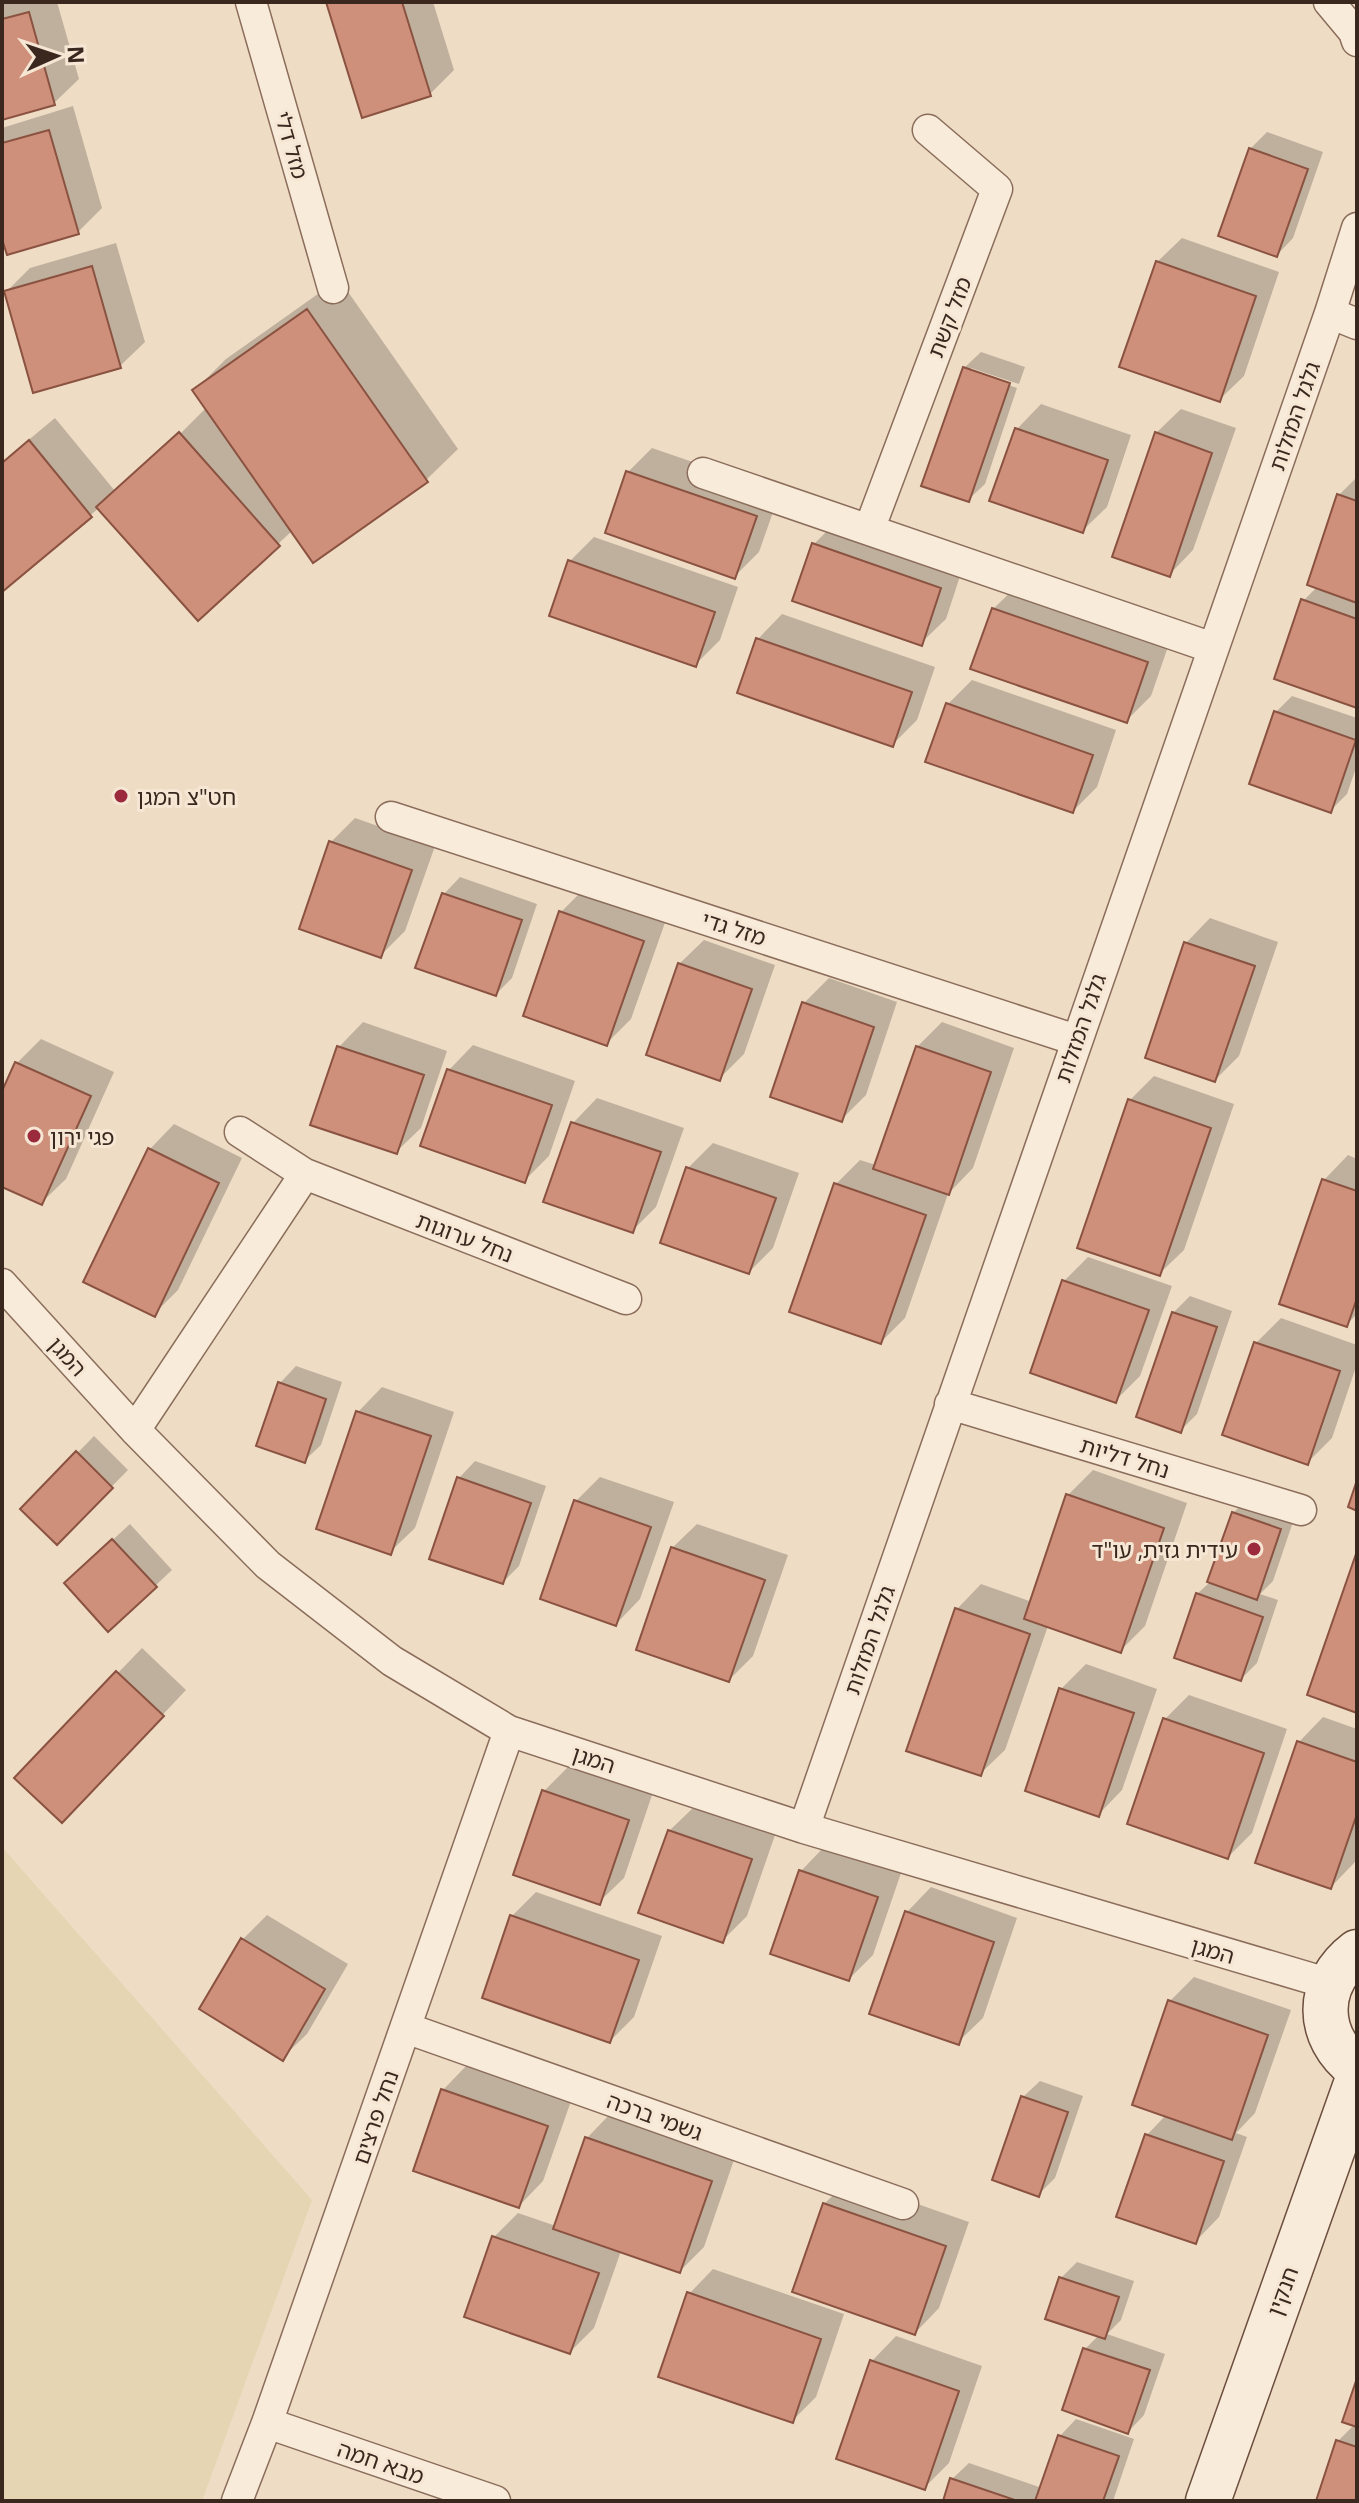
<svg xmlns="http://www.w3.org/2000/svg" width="1359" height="2503" font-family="Georgia,'Noto Sans Hebrew',serif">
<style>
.farmland{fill:#e5d5b2}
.shadow{fill:#0003}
.building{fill:#ce907a;stroke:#8a5240;stroke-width:2}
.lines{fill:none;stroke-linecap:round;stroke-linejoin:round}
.street-casing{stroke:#8a6d5b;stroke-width:33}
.secondary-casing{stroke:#6c4e3e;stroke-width:47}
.street{stroke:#f9ebd9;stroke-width:30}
.secondary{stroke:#f9ebd9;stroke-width:44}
.poi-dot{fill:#9a2a3c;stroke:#f6e7d5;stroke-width:3}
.labels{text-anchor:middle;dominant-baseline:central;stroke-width:6;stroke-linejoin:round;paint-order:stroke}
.street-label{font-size:22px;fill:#3a281f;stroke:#f6e7d5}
.poi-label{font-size:22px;fill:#3a281f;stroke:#f6e7d5;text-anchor:start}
</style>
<rect width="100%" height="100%" fill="#efdcc5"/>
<path class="farmland" d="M 2,1847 L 312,2200 L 202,2501 L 2,2501 Z"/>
<path class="shadow" d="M 6,2 L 57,2 L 79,79 L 54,103 L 2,118 L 2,3 Z
M 329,2 L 433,2 L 454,70 L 430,94 Z
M 73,106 L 102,208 L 78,232 L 2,232 L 2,128 Z
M 1267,132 L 1323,152 L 1293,238 L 1277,255 L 1250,149 Z
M 1182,238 L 1279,272 L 1244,376 L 1219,400 L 1157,262 Z
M 116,243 L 145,342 L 120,366 L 6,292 L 30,268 Z
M 339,279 L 458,449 L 426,480 L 293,530 L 198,618 L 99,508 L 2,589 L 2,462 L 55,418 L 115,491 L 173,441 L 209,405 L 195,390 L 226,359 Z
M 981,352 L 1025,367 L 1019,384 L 971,368 L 971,372 L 1017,388 L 985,484 L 968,500 L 964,368 Z
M 1041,404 L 1131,435 L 1107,507 L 1082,531 L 992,500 L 1017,429 Z
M 1181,409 L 1236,428 L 1193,550 L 1169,575 L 1156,433 Z
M 652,448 L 780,492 L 759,552 L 735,576 L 628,472 Z
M 1357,477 L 1357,706 L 1303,601 L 1317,587 L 1339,495 Z
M 838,520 L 964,564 L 946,619 L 921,643 L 814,544 Z
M 594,537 L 738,587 L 720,640 L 695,665 L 570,561 Z
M 1018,585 L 1171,638 L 1151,696 L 1126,721 L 993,609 Z
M 782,614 L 935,667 L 917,720 L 892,745 L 740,692 L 758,639 Z
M 972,680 L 1116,730 L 1097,787 L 1073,811 L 948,704 Z
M 1292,696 L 1357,718 L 1357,765 L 1347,794 L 1330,811 L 1276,712 Z
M 355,818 L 435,846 L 405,931 L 381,955 L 331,842 Z
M 460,877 L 537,904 L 512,978 L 496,994 L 444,894 Z
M 585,888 L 667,917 L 631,1019 L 607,1043 L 561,912 Z
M 1210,918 L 1278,942 L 1239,1056 L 1215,1080 L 1186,943 Z
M 704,940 L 775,965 L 744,1054 L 720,1078 L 679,964 Z
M 829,978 L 897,1002 L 866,1095 L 841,1120 L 772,1096 L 804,1003 Z
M 363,1022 L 447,1051 L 421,1128 L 396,1152 L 339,1047 Z
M 942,1022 L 1014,1048 L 973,1168 L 948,1194 L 905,1318 L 881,1342 L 836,1184 L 860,1160 L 876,1165 L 917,1047 Z
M 41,1039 L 114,1072 L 66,1179 L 41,1203 L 2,1185 L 2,1096 L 17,1063 Z
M 473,1045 L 575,1081 L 549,1156 L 524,1181 L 449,1070 Z
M 1154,1076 L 1234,1104 L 1184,1250 L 1159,1274 L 1130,1100 Z
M 597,1098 L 684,1128 L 656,1207 L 632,1231 L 546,1201 L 573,1123 Z
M 174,1124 L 242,1158 L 178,1290 L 154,1314 L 86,1281 L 150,1149 Z
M 713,1143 L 799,1173 L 773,1248 L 749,1272 L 663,1242 L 688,1168 Z
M 1348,1155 L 1357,1159 L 1357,1314 L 1346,1325 L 1324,1180 Z
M 1088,1257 L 1172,1286 L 1140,1376 L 1116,1400 L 1064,1281 Z
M 1190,1296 L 1232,1311 L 1197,1414 L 1181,1430 L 1173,1313 Z
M 1281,1318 L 1357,1345 L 1357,1364 L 1332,1438 L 1307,1463 L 1256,1343 Z
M 296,1366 L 342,1382 L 321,1445 L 304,1461 L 280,1383 Z
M 382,1387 L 454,1412 L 415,1528 L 390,1552 L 358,1412 Z
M 94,1436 L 128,1470 L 57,1542 L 23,1509 Z
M 475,1461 L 546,1486 L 519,1566 L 503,1582 L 459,1478 Z
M 1093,1470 L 1187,1503 L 1145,1626 L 1120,1651 L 1048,1626 L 1005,1750 L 980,1774 L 957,1609 L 981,1584 L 1032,1602 L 1068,1495 Z
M 600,1477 L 674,1502 L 640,1599 L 616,1624 L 576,1501 Z
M 1250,1497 L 1296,1513 L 1273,1581 L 1260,1594 L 1278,1600 L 1257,1663 L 1241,1679 L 1197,1594 L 1209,1583 L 1233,1513 Z
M 130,1524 L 172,1570 L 155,1586 L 83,1567 Z
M 697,1524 L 788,1555 L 753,1656 L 729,1680 L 672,1548 Z
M 142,1648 L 186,1690 L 86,1796 L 17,1778 Z
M 1086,1664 L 1157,1689 L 1122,1790 L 1098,1815 L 1027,1790 L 1061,1689 Z
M 1189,1695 L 1287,1729 L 1252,1833 L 1228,1857 L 1165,1719 Z
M 1323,1717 L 1357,1729 L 1357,1857 L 1355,1862 L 1331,1887 L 1299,1742 Z
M 568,1767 L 652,1795 L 624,1878 L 599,1902 L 544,1791 Z
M 694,1807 L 775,1835 L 747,1916 L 723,1940 L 669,1831 Z
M 825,1846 L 901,1873 L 873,1955 L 849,1979 L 801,1871 Z
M 931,1887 L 1017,1918 L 983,2018 L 958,2042 L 907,1912 Z
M 536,1892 L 662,1936 L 634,2017 L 610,2041 L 512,1916 Z
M 267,1915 L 348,1964 L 307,2034 L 282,2058 L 243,1939 Z
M 1194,1977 L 1291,2010 L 1255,2113 L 1236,2133 L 1247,2137 L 1219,2217 L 1195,2242 L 1147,2135 L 1166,2115 L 1170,2001 Z
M 467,2065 L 571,2101 L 543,2181 L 519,2206 L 443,2090 Z
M 1040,2081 L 1083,2096 L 1055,2178 L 1039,2194 L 1023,2097 Z
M 611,2113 L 735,2157 L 704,2247 L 680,2271 L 621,2251 L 594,2328 L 570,2352 L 494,2237 L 518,2213 L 556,2226 L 587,2138 Z
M 849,2180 L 969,2222 L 939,2308 L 915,2333 L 824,2204 Z
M 1077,2262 L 1134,2281 L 1121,2320 L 1107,2334 L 1165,2354 L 1144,2415 L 1128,2432 L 1064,2409 L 1085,2349 L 1099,2335 L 1061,2278 Z
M 713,2269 L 844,2314 L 816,2397 L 792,2421 L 689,2294 Z
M 896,2336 L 982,2366 L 949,2463 L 924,2488 L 872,2361 Z
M 1357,2384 L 1357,2501 L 1318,2501 L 1338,2441 L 1355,2424 Z
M 1076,2419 L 1134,2439 L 1113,2501 L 945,2501 L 952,2479 L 969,2463 L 1042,2488 L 1060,2436 Z"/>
<path class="building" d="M 326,2 L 402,2 L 431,96 L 362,118 Z
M 29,12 L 55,105 L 2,120 L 2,19 Z
M 49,130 L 79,234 L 7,255 L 2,239 L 2,143 Z
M 1249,148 L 1308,169 L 1277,257 L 1218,236 Z
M 1156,261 L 1256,296 L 1220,402 L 1119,367 Z
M 92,266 L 121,368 L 33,393 L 4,291 Z
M 307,309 L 428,482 L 313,563 L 192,390 Z
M 963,367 L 1010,383 L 969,502 L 921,486 Z
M 1015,428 L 1108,460 L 1083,533 L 989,501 Z
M 179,432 L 280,546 L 198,621 L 96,507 Z
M 1155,432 L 1212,453 L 1170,577 L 1112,557 Z
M 29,440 L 92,517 L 2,592 L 2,463 Z
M 626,471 L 757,516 L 735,579 L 605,533 Z
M 1337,494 L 1357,501 L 1357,603 L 1307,585 Z
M 812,543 L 941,588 L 922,646 L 792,601 Z
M 568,560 L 715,612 L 696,667 L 549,616 Z
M 1301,599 L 1357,619 L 1357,708 L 1274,679 Z
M 992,608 L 1148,662 L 1127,723 L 970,669 Z
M 756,638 L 912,692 L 893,747 L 737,693 Z
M 946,703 L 1093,755 L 1073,813 L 925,762 Z
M 1274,711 L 1356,740 L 1331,813 L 1249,784 Z
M 329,841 L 412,870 L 381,958 L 299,929 Z
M 442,893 L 522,920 L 496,996 L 415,968 Z
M 559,911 L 644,941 L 607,1046 L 523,1016 Z
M 1184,942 L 1255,966 L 1215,1082 L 1145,1058 Z
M 678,963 L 752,989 L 720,1081 L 646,1055 Z
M 802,1002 L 874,1027 L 842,1122 L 770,1097 Z
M 337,1046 L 424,1075 L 397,1154 L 310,1125 Z
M 916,1046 L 991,1072 L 949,1195 L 873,1169 Z
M 15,1062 L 91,1096 L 42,1205 L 2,1187 L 2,1091 Z
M 447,1069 L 552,1105 L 525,1183 L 420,1146 Z
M 1128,1099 L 1211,1128 L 1160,1276 L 1077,1248 Z
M 571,1122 L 661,1152 L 633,1233 L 543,1202 Z
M 148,1148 L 219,1183 L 155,1317 L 83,1282 Z
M 686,1167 L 776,1198 L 749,1274 L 660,1243 Z
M 1322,1179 L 1357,1191 L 1357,1298 L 1347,1327 L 1279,1304 Z
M 834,1183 L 926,1215 L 881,1344 L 789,1312 Z
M 1062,1280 L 1149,1310 L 1116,1403 L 1030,1373 Z
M 1172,1312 L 1217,1327 L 1181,1433 L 1136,1417 Z
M 1254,1342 L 1340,1371 L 1308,1465 L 1222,1435 Z
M 278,1382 L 326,1399 L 305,1463 L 256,1446 Z
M 356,1411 L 431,1436 L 391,1555 L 316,1529 Z
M 76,1451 L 113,1488 L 57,1545 L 20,1509 Z
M 457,1477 L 531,1503 L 503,1584 L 429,1559 Z
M 1357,1480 L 1357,1511 L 1348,1507 Z
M 1066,1494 L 1164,1528 L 1121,1653 L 1024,1619 Z
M 574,1500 L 651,1527 L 616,1626 L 540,1599 Z
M 1232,1512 L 1281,1529 L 1257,1600 L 1207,1582 Z
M 112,1539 L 157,1587 L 108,1632 L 64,1583 Z
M 671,1547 L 765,1580 L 729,1682 L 636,1650 Z
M 1357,1551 L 1357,1713 L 1307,1695 Z
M 1196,1593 L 1263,1617 L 1241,1681 L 1174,1658 Z
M 955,1608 L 1030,1634 L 981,1776 L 906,1751 Z
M 116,1671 L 164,1716 L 62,1823 L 14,1778 Z
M 1059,1688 L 1134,1713 L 1099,1817 L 1025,1791 Z
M 1163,1718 L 1264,1753 L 1228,1859 L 1127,1824 Z
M 1297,1741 L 1357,1762 L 1357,1814 L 1331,1889 L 1255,1863 Z
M 542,1790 L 629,1820 L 600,1905 L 513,1875 Z
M 668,1830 L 752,1859 L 723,1943 L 638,1913 Z
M 799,1870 L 878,1897 L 849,1981 L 770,1954 Z
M 905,1911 L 994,1942 L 959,2045 L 869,2014 Z
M 510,1915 L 639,1960 L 610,2043 L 482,1998 Z
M 241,1938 L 325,1989 L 283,2061 L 199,2009 Z
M 1168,2000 L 1268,2035 L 1232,2140 L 1132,2105 Z
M 441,2089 L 548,2126 L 519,2208 L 413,2171 Z
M 1021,2096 L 1068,2112 L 1039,2197 L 992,2180 Z
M 1145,2134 L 1224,2161 L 1196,2244 L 1116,2217 Z
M 585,2137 L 712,2181 L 680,2273 L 553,2229 Z
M 823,2203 L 946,2246 L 915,2335 L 792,2292 Z
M 492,2236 L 599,2273 L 570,2354 L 464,2317 Z
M 1059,2277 L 1119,2297 L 1105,2339 L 1045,2319 Z
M 687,2292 L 821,2339 L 793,2423 L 658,2377 Z
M 1083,2348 L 1150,2370 L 1128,2434 L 1062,2410 Z
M 870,2360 L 959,2391 L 925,2490 L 836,2459 Z
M 1357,2378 L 1357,2427 L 1342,2422 Z
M 1058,2435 L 1119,2456 L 1103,2501 L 1035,2501 Z
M 1336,2440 L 1357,2447 L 1357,2501 L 1316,2501 Z
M 950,2478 L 1018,2501 L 943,2501 Z"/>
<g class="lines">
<g class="street-casing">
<path id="street" d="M 251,2 L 333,288
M 1329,2 L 1354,32 L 1357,41
M 1330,313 L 1357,324
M 703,473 L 1213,648
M 869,530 L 997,189 L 928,130
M 391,817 L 1076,1040
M 240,1132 L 305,1174
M 2,1284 L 135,1430 L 268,1565 L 392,1661 L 509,1731 L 804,1828 L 1330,1984
M 950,1404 L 1301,1510
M 135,1430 L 305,1174 L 626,1299
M 804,1828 L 1330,313 L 1357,228
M 406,2028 L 903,2204
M 267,2423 L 495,2501
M 237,2501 L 267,2423 L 509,1731"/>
</g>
<g class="secondary-casing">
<path id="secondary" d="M 1357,1952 C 1315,1984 1315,2036 1357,2068
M 1208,2501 L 1357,2081"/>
</g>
<use href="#street" class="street"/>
<use href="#secondary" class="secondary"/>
</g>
<g class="poi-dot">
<circle cx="121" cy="796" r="8"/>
<circle cx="34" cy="1136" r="8"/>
<circle cx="1254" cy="1549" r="8"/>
</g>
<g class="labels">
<g class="street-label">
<text transform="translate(292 145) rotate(74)">מזל דלי</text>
<text transform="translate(949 317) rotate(-69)">מזל קשת</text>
<text transform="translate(1294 416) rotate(-71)">גלגל המזלות</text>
<text transform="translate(734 928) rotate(18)">מזל גדי</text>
<text transform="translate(1080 1028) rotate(-71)">גלגל המזלות</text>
<text transform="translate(465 1237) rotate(21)">נחל ערוגות</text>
<text transform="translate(68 1356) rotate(48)">המגן</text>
<text transform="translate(1125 1457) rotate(17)">נחל דליות</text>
<text transform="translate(869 1640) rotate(-71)">גלגל המזלות</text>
<text transform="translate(594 1759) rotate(18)">המגן</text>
<text transform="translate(1213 1950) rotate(16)">המגן</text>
<text transform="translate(655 2116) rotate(20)">גשמי ברכה</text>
<text transform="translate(375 2117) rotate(-71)">נחל פרצים</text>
<text transform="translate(1282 2291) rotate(-70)">חנקין</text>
<text transform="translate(381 2462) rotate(19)">מבא חמה</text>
</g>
<g class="poi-label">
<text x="137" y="796">חט"צ המגן</text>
<text x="50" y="1136">פגי ירון</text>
<text x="1238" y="1549" text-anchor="end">עידית גזית, עו"ד</text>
</g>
</g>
<rect width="1359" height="2503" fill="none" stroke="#3a281f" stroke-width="8"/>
<g transform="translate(56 56) rotate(87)" stroke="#f6e7d5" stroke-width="6" paint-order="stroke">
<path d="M0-6L14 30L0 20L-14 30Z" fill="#3a281f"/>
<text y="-12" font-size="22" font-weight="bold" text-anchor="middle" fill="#3a281f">N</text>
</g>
</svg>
